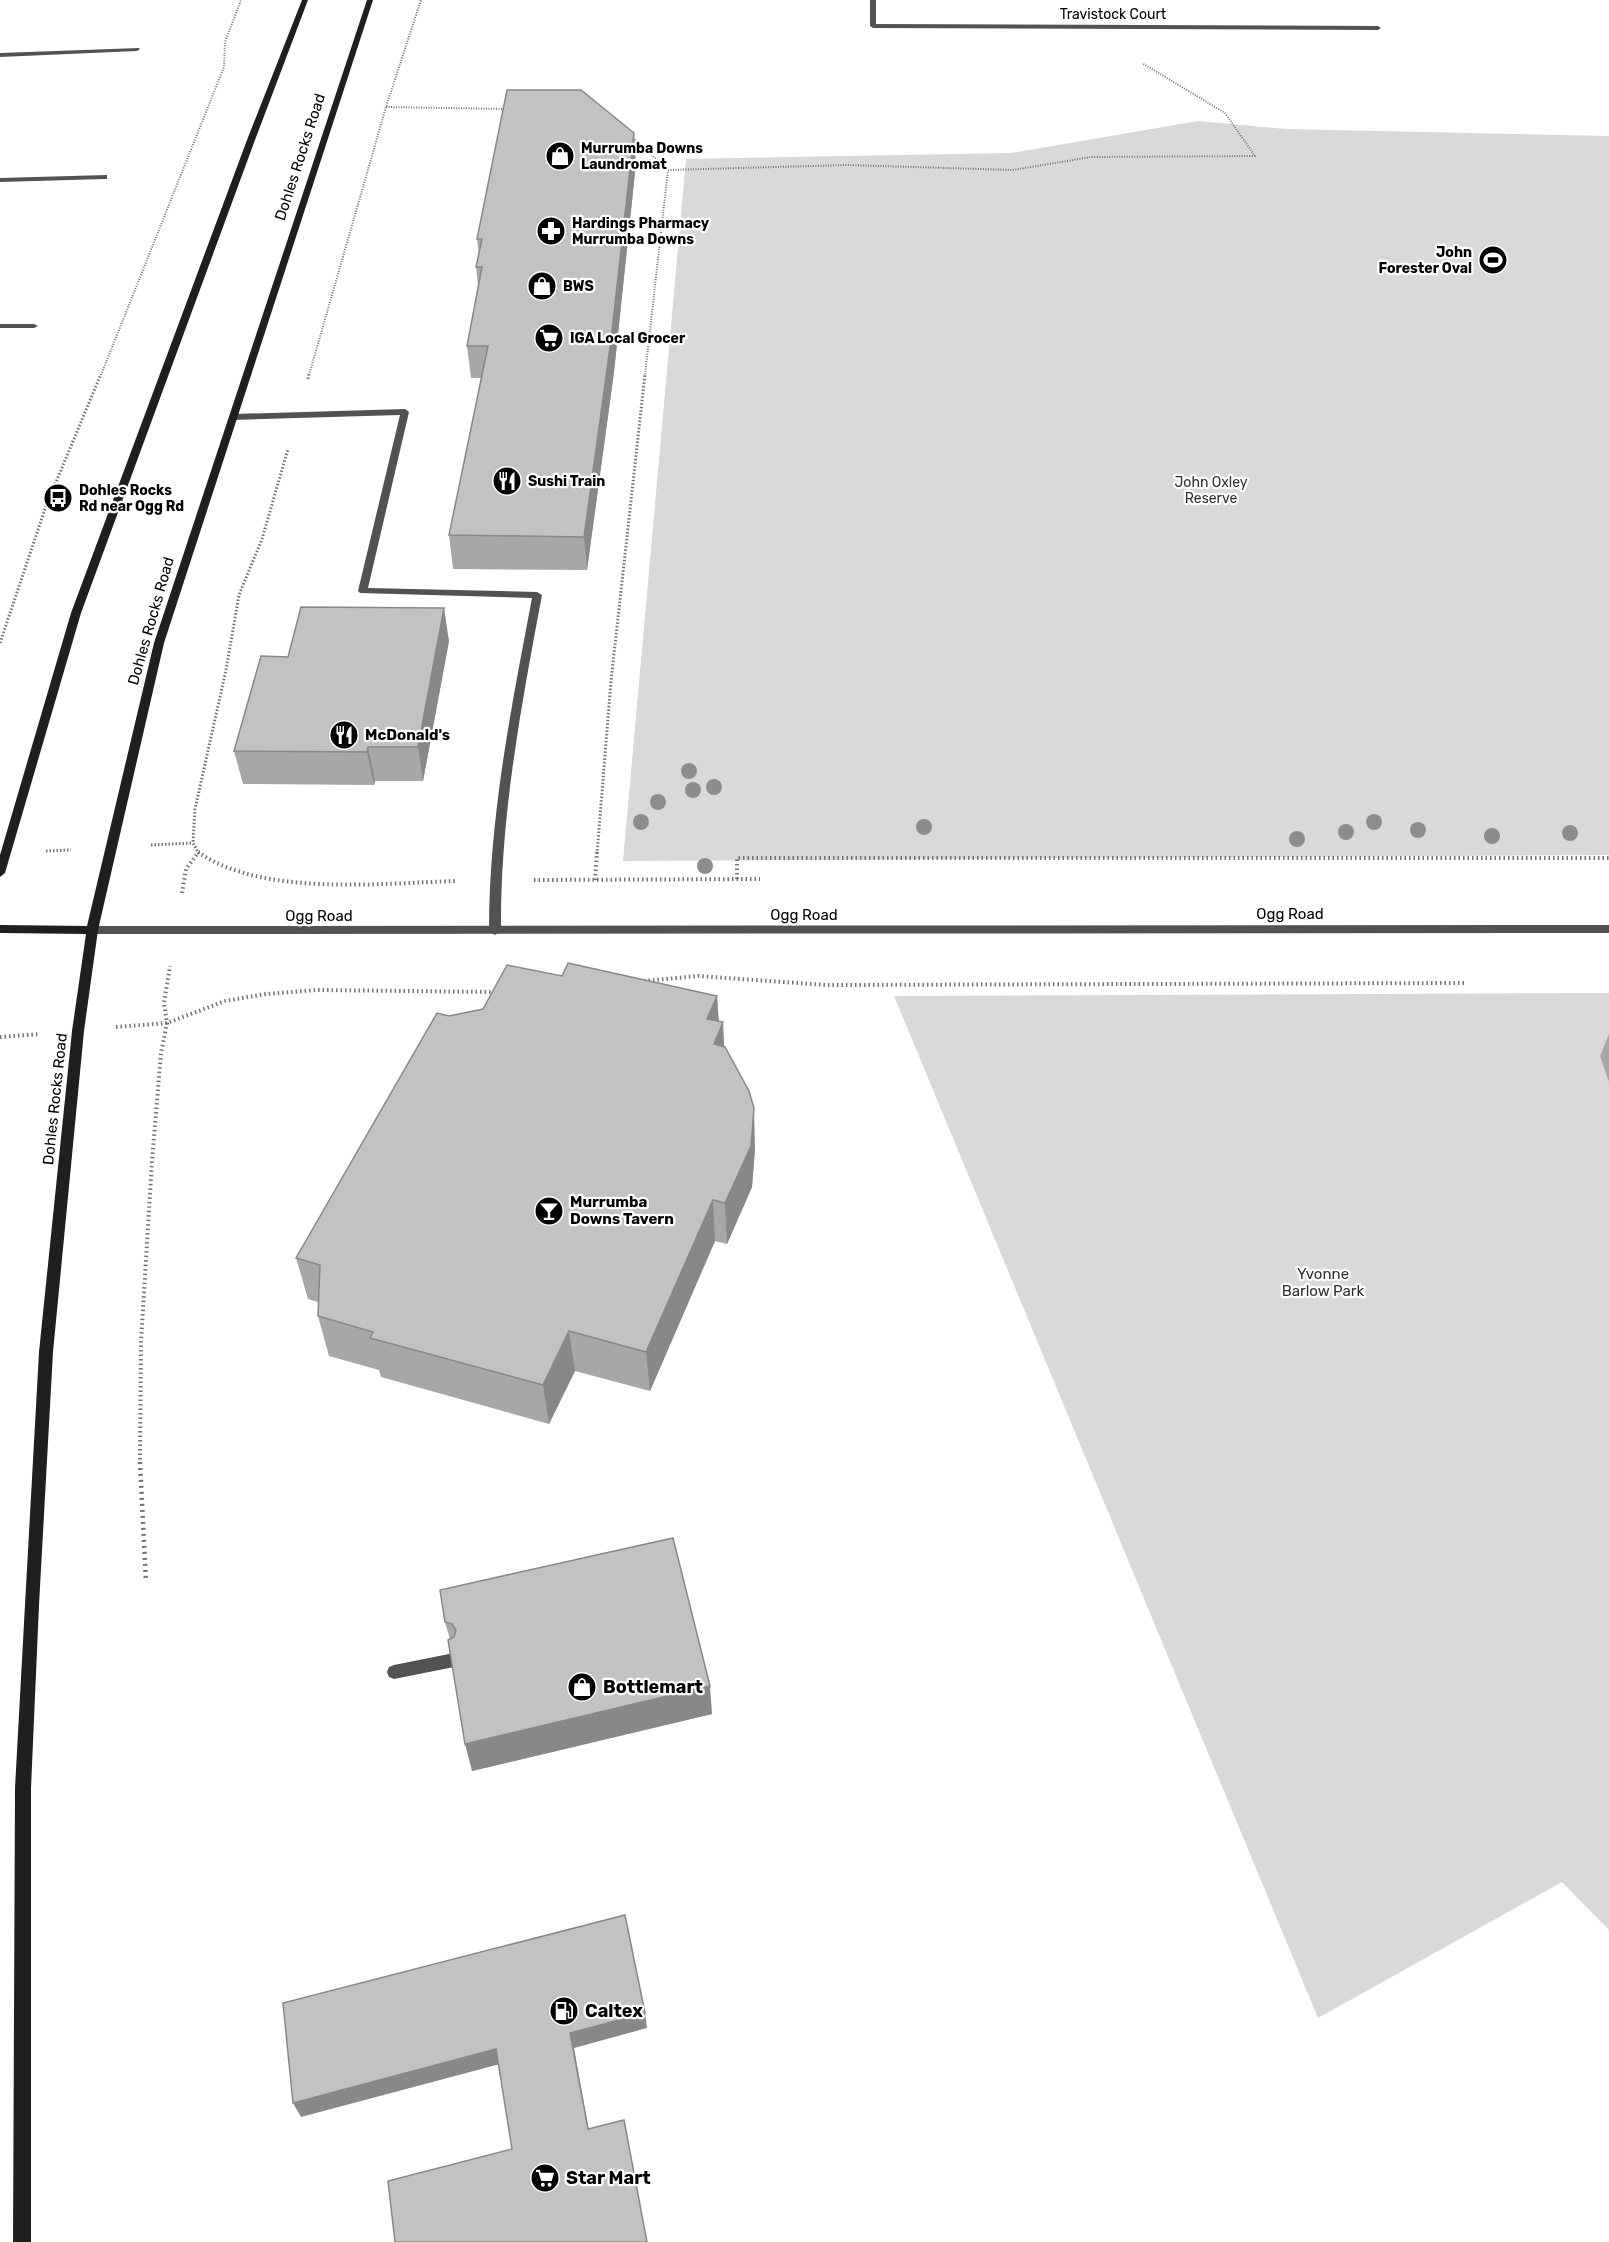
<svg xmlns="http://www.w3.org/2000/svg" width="1609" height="2242" font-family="Rubik,sans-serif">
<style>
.green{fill:#d9d9d9}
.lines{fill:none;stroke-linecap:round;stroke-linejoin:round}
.path-far3{stroke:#747474;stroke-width:2;stroke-dasharray:1 1.5;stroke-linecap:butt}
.path-far2{stroke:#747474;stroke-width:3;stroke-dasharray:1.5 2;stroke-linecap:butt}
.path-far1{stroke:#747474;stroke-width:4;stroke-dasharray:1.5 3;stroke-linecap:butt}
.path{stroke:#747474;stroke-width:4.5;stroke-dasharray:2 4;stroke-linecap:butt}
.lane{fill:#525252;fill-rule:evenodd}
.street{fill:#525252;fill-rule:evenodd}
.secondary{fill:#1f1f1f;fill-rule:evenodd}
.tree{fill:#8d8d8d}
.wall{fill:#a7a7a7}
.shaded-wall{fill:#888}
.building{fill:#c2c2c2;stroke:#888;stroke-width:1.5}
.labels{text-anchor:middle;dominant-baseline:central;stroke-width:4.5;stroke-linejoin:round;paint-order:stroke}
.far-street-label{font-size:14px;fill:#000;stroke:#fff}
.far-poi-label{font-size:14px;font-weight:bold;fill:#000;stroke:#fff;text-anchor:start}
.far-park-label{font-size:14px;fill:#303030;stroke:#fff}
.street-label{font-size:15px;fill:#000;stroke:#fff}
.poi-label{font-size:15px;font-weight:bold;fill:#000;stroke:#fff;text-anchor:start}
.park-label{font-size:15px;fill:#303030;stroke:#fff}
.near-poi-label{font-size:18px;font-weight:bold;fill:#000;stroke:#fff;text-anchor:start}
</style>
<rect width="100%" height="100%" fill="#fff"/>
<path class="green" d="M 1198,121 L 1286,129 L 1609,136 L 1609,855 L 623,861 L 686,159 L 1011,153 Z
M 1609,993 L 1609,1930 L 1562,1882 L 1318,2018 L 894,996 Z"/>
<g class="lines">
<path class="path-far3" d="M 386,107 L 507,109
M 631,136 L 668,170 L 645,375
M 668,170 L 847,165 L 1013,170 L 1091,157 L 1255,156 L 1225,113 L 1142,63
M 101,375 L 224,67 L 225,42 L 241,0
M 309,375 L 386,107 L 421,0"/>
<path class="path-far2" d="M 308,379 L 309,374
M 0,643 L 46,506 L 101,374
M 151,845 L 193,843
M 46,851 L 71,850
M 199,854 L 193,843 L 195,809 L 226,670 L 239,595 L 262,539 L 288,449
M 597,854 L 611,681 L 645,374"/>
<path class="path-far1" d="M 198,852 C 262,897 381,883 457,881
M 737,879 L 737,858 L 1609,858
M 534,880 L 760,879
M 595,880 L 597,852
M 182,893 L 186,869 L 198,853
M 644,981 L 698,976 L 826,985 L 1465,983
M 116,1027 L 167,1023 L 225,1001 L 266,994 L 317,990 L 496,992
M 0,1037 L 40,1034
M 140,1464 L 141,1342 L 152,1161 L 161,1053 L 167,1023 L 164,1003 L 170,966"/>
<path class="path" d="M 140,1462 L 146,1582"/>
<path class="lane" d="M 139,48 L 140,49 L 137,51 L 0,57 L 0,53 Z
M 107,175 L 107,179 L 104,179 L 0,182 L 0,178 Z
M 0,324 L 34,324 L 38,326 L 34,328 L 0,328 Z
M 405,409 L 409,412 L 368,588 L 537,592 L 542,595 C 521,707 500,817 501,931 L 495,935 L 489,931 C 489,818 511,709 532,598 L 360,593 L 358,591 L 400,415 L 233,420 L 229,417 L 233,414 Z
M 454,1653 L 459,1655 L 461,1660 L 459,1665 L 454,1667 L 394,1679 L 389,1677 L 387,1672 L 389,1667 L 394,1665 Z"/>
<path class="street" d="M 870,0 L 876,0 L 876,24 L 1378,26 L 1381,28 L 1378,30 L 873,28 L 870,26 Z
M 1609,925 L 1609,933 L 92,934 L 86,930 L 92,926 Z"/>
<path class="secondary" d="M 302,0 L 308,0 L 255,140 L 81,613 L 5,873 L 0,877 L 0,855 L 71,613 L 247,140 Z
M 367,0 L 373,0 L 164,643 L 98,930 L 84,1031 L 53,1352 L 39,1605 L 31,1788 L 31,2242 L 13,2242 L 15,1788 L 25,1605 L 39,1352 L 72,1031 L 86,934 L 0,933 L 0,925 L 87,926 L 154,643 Z"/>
</g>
<g class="tree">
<circle cx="689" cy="771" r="8"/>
<circle cx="714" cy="787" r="8"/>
<circle cx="693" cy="790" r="8"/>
<circle cx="658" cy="802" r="8"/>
<circle cx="641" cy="822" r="8"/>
<circle cx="1374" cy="822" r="8"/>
<circle cx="924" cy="827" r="8"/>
<circle cx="1418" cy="830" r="8"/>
<circle cx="1346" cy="832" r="8"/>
<circle cx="1570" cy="833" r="8"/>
<circle cx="1492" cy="836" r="8"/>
<circle cx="1297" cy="839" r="8"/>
<circle cx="705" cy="866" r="8"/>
</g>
<path class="wall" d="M 636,163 L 614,372 L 587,570 L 453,569 L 449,535 L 482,378 L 471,378 L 467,346 L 478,285 L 476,267 L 479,254 L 477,239 Z
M 449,641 L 423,781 L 375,781 L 374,785 L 243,784 L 234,751 L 288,657 Z
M 562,976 L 717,996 L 719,1021 L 724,1047 L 755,1149 L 752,1187 L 727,1244 L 715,1241 L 650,1391 L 575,1371 L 549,1424 L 381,1377 L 379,1370 L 329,1356 L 318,1316 L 318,1302 L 308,1299 L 296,1258 L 449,1016 L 483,1009 Z
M 1609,1034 L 1609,1082 L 1600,1056 Z
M 445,1622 L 712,1714 L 472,1771 L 450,1639 Z"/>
<path class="shaded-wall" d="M 634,133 L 636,163 L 614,372 L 587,570 L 584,537 Z
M 444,608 L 449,641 L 423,781 L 418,747 Z
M 368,747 L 375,781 L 374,785 L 367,752 Z
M 717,996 L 719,1032 L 723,1022 L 725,1064 L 716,1086 L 707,1019 Z
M 754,1108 L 755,1149 L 752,1187 L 727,1244 L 725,1203 Z
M 713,1200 L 715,1241 L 650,1391 L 646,1352 Z
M 569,1331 L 575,1371 L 549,1424 L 543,1385 Z
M 710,1686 L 712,1714 L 472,1771 L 465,1744 Z
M 645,2013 L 647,2028 L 574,2048 L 591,2143 L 588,2129 L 570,2033 Z
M 496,2049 L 500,2064 L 301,2117 L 293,2103 Z"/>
<path class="building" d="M 507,90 L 581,90 L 634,133 L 611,340 L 584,537 L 449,535 L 488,346 L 467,346 L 482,267 L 476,267 L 482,239 L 477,239 Z
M 301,607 L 444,608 L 418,747 L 368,747 L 367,752 L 234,751 L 261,656 L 288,657 Z
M 568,963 L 717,996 L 707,1019 L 723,1022 L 714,1044 L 725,1047 L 749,1091 L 754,1108 L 751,1146 L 725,1203 L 713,1200 L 646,1352 L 569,1331 L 543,1385 L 370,1338 L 373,1332 L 318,1316 L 320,1265 L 296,1258 L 437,1013 L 449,1016 L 483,1009 L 507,965 L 562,976 Z
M 673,1538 L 710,1686 L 465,1744 L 448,1640 L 454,1637 L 456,1630 L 452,1624 L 445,1622 L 440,1590 Z
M 625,1915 L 645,2013 L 570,2033 L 588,2129 L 624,2120 L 647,2242 L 395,2242 L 388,2181 L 512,2149 L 496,2049 L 293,2103 L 283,2003 Z"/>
<defs>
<g id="shop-disc" transform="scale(1.5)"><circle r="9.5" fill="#000" stroke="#fff"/><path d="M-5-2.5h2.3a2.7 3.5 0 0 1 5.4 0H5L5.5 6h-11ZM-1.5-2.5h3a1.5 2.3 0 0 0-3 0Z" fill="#fff"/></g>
<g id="pharmacy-disc" transform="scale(1.5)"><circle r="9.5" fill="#000" stroke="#fff"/><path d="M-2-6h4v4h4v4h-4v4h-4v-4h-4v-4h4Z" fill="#fff"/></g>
<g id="stadium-disc" transform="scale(1.5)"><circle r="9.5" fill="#000" stroke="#fff"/><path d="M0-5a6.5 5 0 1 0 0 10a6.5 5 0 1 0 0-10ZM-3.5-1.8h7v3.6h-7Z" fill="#fff"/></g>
<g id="supermarket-disc" transform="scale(1.5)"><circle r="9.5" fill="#000" stroke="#fff"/><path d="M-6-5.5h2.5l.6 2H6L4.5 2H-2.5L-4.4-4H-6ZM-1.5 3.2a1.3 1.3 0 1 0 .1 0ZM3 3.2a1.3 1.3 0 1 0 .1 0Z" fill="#fff"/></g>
<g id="restaurant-disc" transform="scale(1.5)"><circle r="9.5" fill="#000" stroke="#fff"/><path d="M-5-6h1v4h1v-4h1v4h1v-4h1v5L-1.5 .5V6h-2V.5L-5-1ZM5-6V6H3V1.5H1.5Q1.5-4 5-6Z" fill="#fff"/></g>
<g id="bus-disc" transform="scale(1.5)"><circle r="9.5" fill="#000" stroke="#fff"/><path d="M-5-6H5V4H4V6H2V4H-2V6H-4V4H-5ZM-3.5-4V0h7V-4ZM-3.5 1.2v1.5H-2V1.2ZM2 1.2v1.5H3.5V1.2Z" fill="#fff"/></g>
<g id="bar-disc" transform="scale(1.5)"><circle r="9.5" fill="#000" stroke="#fff"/><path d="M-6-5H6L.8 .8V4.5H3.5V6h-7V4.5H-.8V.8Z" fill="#fff"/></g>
<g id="fuel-disc" transform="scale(1.5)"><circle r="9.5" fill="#000" stroke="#fff"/><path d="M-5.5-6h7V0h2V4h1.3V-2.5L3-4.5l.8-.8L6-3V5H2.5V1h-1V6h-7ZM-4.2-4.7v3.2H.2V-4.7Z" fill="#fff"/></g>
</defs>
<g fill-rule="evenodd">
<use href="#shop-disc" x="560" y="156"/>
<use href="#pharmacy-disc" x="551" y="231"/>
<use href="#stadium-disc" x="1493" y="260"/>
<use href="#shop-disc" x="542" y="286"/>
<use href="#supermarket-disc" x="549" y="338"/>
<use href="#restaurant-disc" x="507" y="481"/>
<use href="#bus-disc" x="58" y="498"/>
<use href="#restaurant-disc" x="344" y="735"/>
<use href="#bar-disc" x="549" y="1211"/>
<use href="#shop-disc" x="582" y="1687"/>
<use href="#fuel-disc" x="564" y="2011"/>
<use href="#supermarket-disc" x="545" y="2178"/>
</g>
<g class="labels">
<g class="far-street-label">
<text x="1113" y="14">Travistock Court</text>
</g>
<g class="far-poi-label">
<text x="581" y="148">Murrumba Downs<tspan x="581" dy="16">Laundromat</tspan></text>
<text x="572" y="223">Hardings Pharmacy<tspan x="572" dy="16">Murrumba Downs</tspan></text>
<text x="1472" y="252" text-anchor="end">John<tspan x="1472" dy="16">Forester Oval</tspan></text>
<text x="563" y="286">BWS</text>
<text x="570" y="338">IGA Local Grocer</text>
<text x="528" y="481">Sushi Train</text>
<text x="79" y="490">Dohles Rocks<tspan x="79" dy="16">Rd near Ogg Rd</tspan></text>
</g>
<g class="far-park-label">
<text x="1211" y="482">John Oxley<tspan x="1211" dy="16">Reserve</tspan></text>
</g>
<g class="street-label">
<text transform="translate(300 157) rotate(-72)">Dohles Rocks Road</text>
<text transform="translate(151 621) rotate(-74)">Dohles Rocks Road</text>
<text x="1290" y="914">Ogg Road</text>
<text x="804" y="915">Ogg Road</text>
<text x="319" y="916">Ogg Road</text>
<text transform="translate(55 1099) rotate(-84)">Dohles Rocks Road</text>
</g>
<g class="poi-label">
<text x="365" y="735">McDonald's</text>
<text x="570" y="1202">Murrumba<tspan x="570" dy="17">Downs Tavern</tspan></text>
</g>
<g class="park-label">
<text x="1323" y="1274">Yvonne<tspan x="1323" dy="17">Barlow Park</tspan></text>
</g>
<g class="near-poi-label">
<text x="603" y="1687">Bottlemart</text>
<text x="585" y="2011">Caltex</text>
<text x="566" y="2178">Star Mart</text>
</g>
</g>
</svg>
